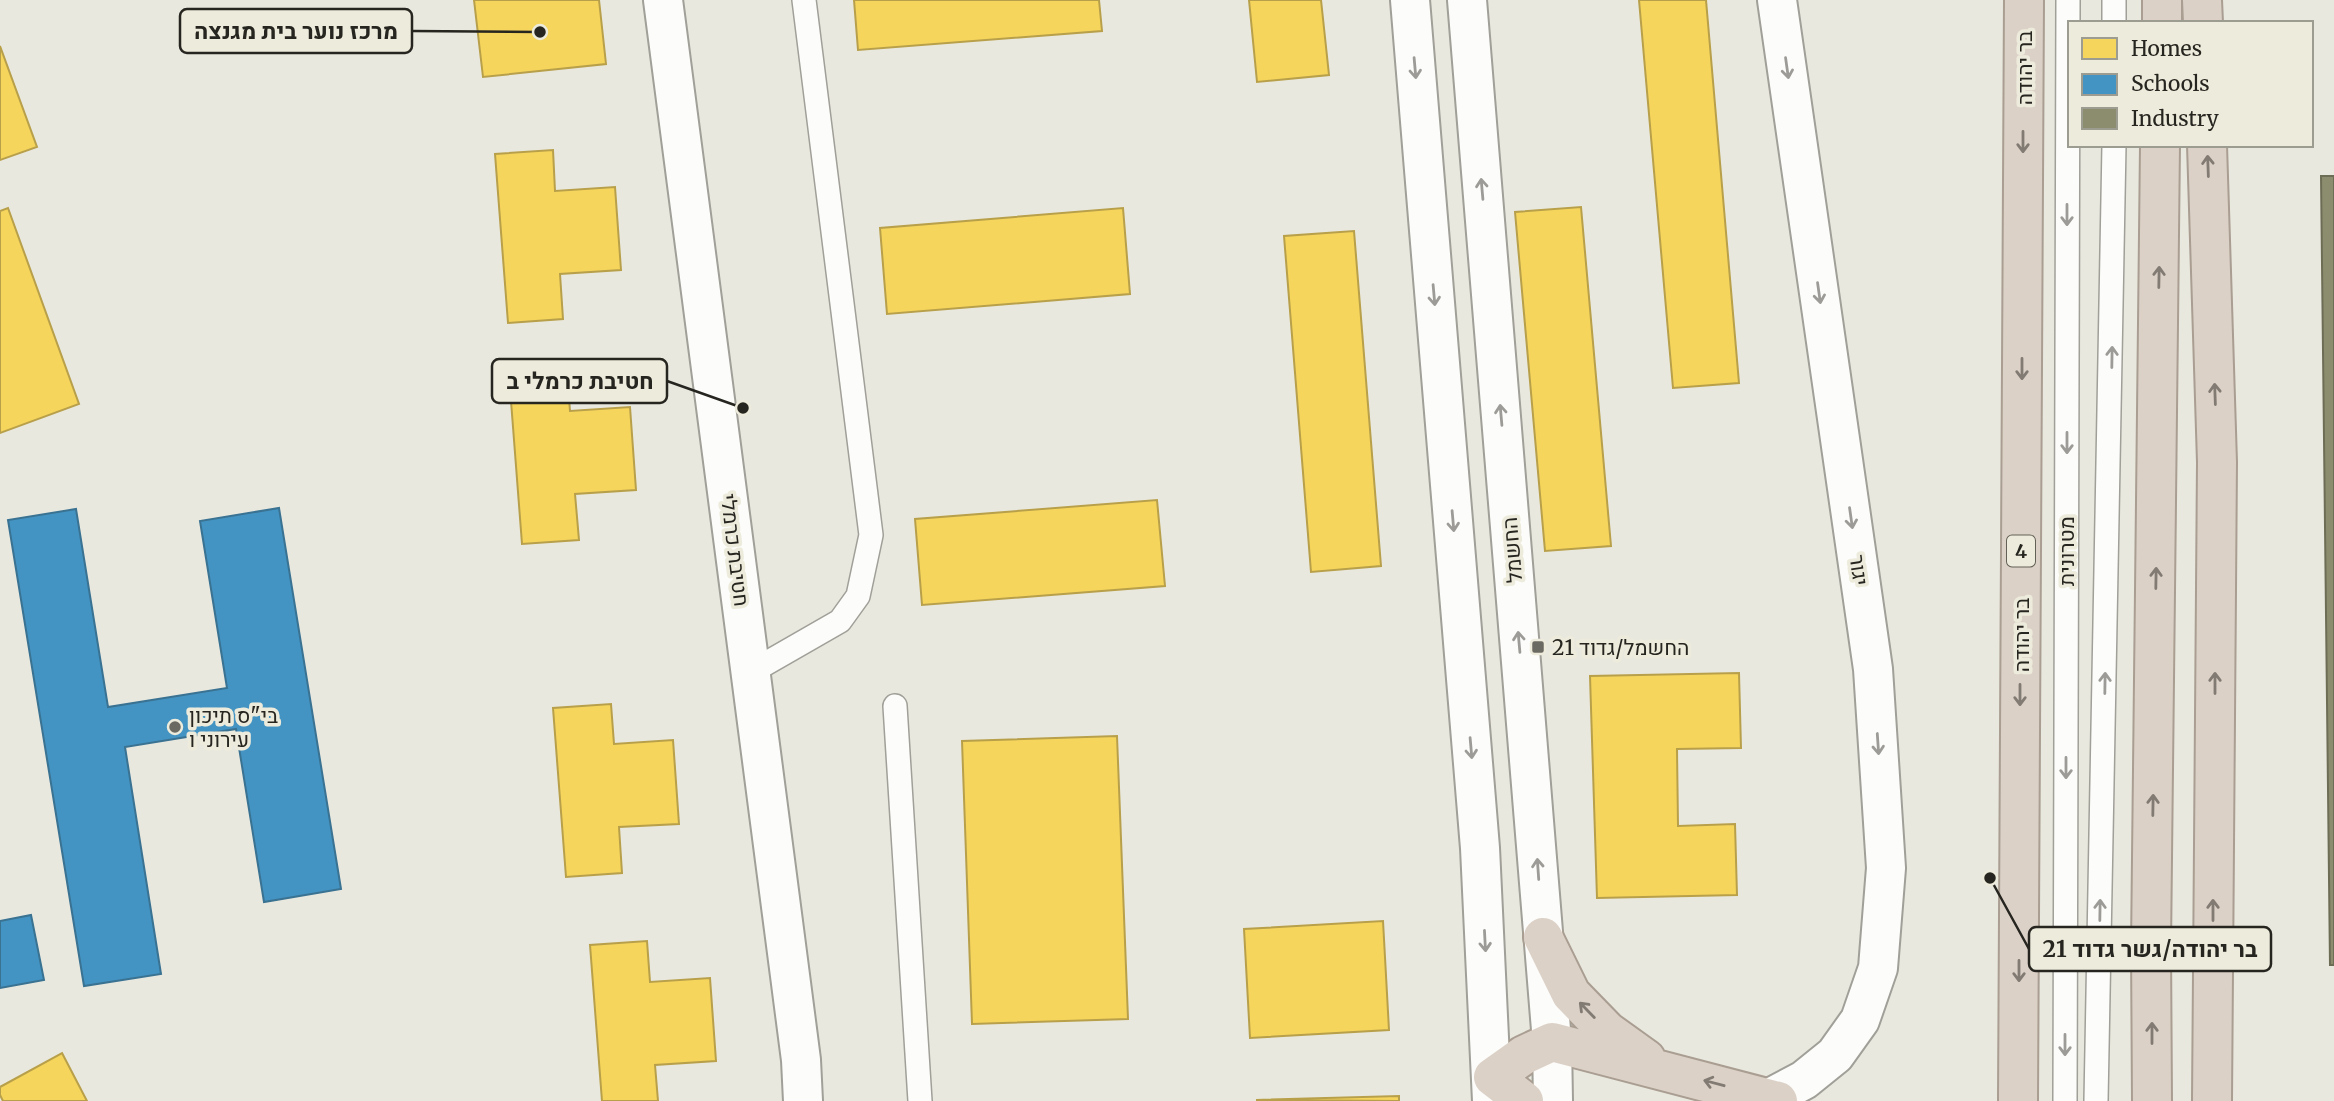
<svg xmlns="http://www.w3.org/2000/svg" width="2334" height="1101" font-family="Merriweather,Heebo,serif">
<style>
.homes{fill:#f6d55c;stroke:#b8a04a;stroke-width:2}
.schools{fill:#4393c3;stroke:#3a7292;stroke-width:2}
.industry{fill:#8c8c6e;stroke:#6d6d56;stroke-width:2}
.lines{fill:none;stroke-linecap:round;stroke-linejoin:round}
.lane-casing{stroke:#a09f98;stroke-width:26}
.street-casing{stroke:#a09f98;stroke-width:42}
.secondary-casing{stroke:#a09f98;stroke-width:42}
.highway-casing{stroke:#a99e91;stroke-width:42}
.lane{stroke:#fcfcfa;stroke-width:23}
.street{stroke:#fcfcfa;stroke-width:38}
.secondary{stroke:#fcfcfa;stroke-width:38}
.highway{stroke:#dcd1c7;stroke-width:38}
.oneway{stroke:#9c9b97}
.oneway2{stroke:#817b73}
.poi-dot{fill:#6a6962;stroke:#edebdb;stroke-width:2.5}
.labels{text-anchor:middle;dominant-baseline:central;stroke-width:7;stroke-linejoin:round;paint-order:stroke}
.shield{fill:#edebdb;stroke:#626057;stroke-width:2}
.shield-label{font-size:19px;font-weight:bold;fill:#26251f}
.street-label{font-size:21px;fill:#26251f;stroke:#edebdb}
.poi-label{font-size:21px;fill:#26251f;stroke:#edebdb;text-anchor:start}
.leader{fill:none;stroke:#26251f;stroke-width:2.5}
.callout-dot{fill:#26251f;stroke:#edebdb;stroke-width:2.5}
.callout{fill:#edebdb;stroke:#26251f;stroke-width:2.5}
.callout-label{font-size:23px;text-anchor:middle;font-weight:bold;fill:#26251f}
</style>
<rect width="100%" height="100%" fill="#e9e8df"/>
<path class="homes" d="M 474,0 L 599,0 L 606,64 L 483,77 Z
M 854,0 L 1099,0 L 1102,31 L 858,50 Z
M 1249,0 L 1321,0 L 1329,75 L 1257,82 Z
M 1639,0 L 1706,0 L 1739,383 L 1673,388 Z
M 0,46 L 37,147 L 0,160 Z
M 553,150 L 555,191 L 615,187 L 621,270 L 560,274 L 563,319 L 508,323 L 495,154 Z
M 1581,207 L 1611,546 L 1545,551 L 1515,212 Z
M 8,208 L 79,404 L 0,433 L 0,211 Z
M 1123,208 L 1130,294 L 887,314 L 880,228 Z
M 1354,231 L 1381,566 L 1311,572 L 1284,236 Z
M 567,371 L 570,411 L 630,407 L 636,490 L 575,494 L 579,540 L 522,544 L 509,375 Z
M 1157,500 L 1165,586 L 922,605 L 915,519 Z
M 1739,673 L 1741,748 L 1677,749 L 1678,826 L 1735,824 L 1737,895 L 1597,898 L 1590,676 Z
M 611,704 L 614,744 L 673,740 L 679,824 L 619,827 L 622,873 L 566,877 L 553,708 Z
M 1117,736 L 1128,1019 L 972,1024 L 962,741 Z
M 1383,921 L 1389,1030 L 1250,1038 L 1244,929 Z
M 647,941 L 650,982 L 710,978 L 716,1061 L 655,1065 L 658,1101 L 602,1101 L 590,945 Z
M 62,1053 L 87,1101 L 3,1101 L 0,1095 L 0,1087 Z
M 1399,1096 L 1399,1101 L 1256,1100 Z"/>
<path class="schools" d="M 279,508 L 341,889 L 264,902 L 236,729 L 125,747 L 161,974 L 84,986 L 8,520 L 76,509 L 108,707 L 227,688 L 200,521 Z
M 31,915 L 44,980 L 0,988 L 0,921 Z"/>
<path class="industry" d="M 2321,176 L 2334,176 L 2334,965 L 2330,965 Z"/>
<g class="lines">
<g class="lane-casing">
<path id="lane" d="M 2114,0 L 2114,23
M 751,672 L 840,621 L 858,596 L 871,535 L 804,0
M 895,706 L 920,1101
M 2065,1101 L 2068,0
M 2096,1101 L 2114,145"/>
</g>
<g class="street-casing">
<path id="street" d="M 663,0 L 801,1060 L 803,1101
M 1770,1098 L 1804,1080 L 1835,1055 L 1860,1020 L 1878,968 L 1886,868 L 1873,669 L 1777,0"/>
</g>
<g class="secondary-casing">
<path id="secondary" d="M 1410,0 L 1480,848 L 1492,1101
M 1467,0 L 1552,1042 L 1553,1101"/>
</g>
<g class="highway-casing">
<path id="highway" d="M 2202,0 L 2203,23
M 2162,23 L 2162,0
M 2207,145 L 2217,462 L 2212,1101
M 1543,937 L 1571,994 L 1607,1031 L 1646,1059
M 1524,1101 L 1493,1077 L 1524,1055 L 1552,1042 L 1778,1101
M 2018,1101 L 2024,0
M 2152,1101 L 2151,947 L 2160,145"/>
</g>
<use href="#lane" class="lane"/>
<use href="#street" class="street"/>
<use href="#secondary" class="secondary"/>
<use href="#highway" class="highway"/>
</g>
<defs><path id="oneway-shaft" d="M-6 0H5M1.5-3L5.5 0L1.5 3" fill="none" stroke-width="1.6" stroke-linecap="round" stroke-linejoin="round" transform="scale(1.75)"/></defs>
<g class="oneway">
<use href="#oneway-shaft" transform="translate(1415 68) rotate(85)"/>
<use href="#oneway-shaft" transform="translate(1787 68) rotate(82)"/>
<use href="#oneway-shaft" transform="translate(1482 189) rotate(-95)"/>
<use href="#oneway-shaft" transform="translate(2067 215) rotate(90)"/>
<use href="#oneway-shaft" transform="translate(1819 293) rotate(82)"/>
<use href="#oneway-shaft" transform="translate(1434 295) rotate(85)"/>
<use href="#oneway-shaft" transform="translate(2112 357) rotate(-89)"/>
<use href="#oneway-shaft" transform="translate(1501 415) rotate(-95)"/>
<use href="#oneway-shaft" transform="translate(2067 443) rotate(90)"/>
<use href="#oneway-shaft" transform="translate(1851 518) rotate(82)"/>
<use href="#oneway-shaft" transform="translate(1453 521) rotate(85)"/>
<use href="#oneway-shaft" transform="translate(1519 642) rotate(-95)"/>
<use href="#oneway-shaft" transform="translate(2105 683) rotate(-89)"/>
<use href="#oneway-shaft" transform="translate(1878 744) rotate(86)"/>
<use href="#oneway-shaft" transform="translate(1471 748) rotate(85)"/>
<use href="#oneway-shaft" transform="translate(2066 768) rotate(90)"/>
<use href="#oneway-shaft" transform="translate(1538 869) rotate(-94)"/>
<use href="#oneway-shaft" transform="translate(2100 910) rotate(-89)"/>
<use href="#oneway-shaft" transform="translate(1485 941) rotate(87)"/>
<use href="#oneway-shaft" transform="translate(2065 1045) rotate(90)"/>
</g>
<g class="oneway2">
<use href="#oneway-shaft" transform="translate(2023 142) rotate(90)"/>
<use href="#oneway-shaft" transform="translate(2208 166) rotate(-92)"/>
<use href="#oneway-shaft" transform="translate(2159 277) rotate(-89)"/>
<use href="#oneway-shaft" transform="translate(2022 369) rotate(90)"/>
<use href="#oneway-shaft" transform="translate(2215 394) rotate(-92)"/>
<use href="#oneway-shaft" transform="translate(2156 578) rotate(-89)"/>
<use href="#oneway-shaft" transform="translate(2215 683) rotate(-90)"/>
<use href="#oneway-shaft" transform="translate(2020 695) rotate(90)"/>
<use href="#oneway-shaft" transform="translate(2153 805) rotate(-89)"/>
<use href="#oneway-shaft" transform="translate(2213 910) rotate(-90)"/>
<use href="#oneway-shaft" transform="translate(2019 971) rotate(90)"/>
<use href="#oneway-shaft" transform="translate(1587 1010) rotate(-134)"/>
<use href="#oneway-shaft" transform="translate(2152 1033) rotate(-90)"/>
<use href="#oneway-shaft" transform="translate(1714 1083) rotate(-165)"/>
</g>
<g class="poi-dot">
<rect x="1531" y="640" width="14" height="14" rx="3.5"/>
<circle cx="175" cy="727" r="7"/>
</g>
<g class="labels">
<rect class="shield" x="2007" y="535.5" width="28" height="31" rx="5"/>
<g class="shield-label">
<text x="2021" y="551">4</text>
</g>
<g class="street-label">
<text transform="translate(2024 68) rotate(-90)">בר יהודה</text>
<text transform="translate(735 550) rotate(83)">חטיבת כרמלי</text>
<text transform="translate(1512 550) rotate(-95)">החשמל</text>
<text transform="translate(2066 551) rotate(-90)">מטרונית</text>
<text transform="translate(1859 570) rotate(82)">יגור</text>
<text transform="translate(2021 635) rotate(-90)">בר יהודה</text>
</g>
<g class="poi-label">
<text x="1552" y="647">החשמל/גדוד 21</text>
<text x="189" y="715">בי"ס תיכון<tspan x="189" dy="24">עירוני ו</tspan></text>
</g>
</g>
<path class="leader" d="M540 32L412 31M743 408L667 381M1990 878L2029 949"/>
<g class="callout-dot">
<circle cx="540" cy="32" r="7"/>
<circle cx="743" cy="408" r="7"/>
<circle cx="1990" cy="878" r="7"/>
</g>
<g class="callout">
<rect x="180" y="9" width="232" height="44" rx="7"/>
<rect x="492" y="359" width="175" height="44" rx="7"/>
<rect x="2029" y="927" width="242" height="44" rx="7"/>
</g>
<g class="callout-label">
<text x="296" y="39">מרכז נוער בית מגנצה</text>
<text x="580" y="389">חטיבת כרמלי ב</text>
<text x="2150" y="957">בר יהודה/גשר גדוד 21</text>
</g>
<rect x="2068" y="21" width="245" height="126" fill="#edebdb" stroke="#9d9c90" stroke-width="2"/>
<rect x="2082" y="38" width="35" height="21" fill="#f6d55c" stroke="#9d9c90" stroke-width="2"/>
<text x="2131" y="56" font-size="21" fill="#26251f">Homes</text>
<rect x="2082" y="74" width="35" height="21" fill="#4393c3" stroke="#9d9c90" stroke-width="2"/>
<text x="2131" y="91" font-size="21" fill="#26251f">Schools</text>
<rect x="2082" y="108" width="35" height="21" fill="#8c8c6e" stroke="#9d9c90" stroke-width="2"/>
<text x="2131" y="126" font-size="21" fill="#26251f">Industry</text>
</svg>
